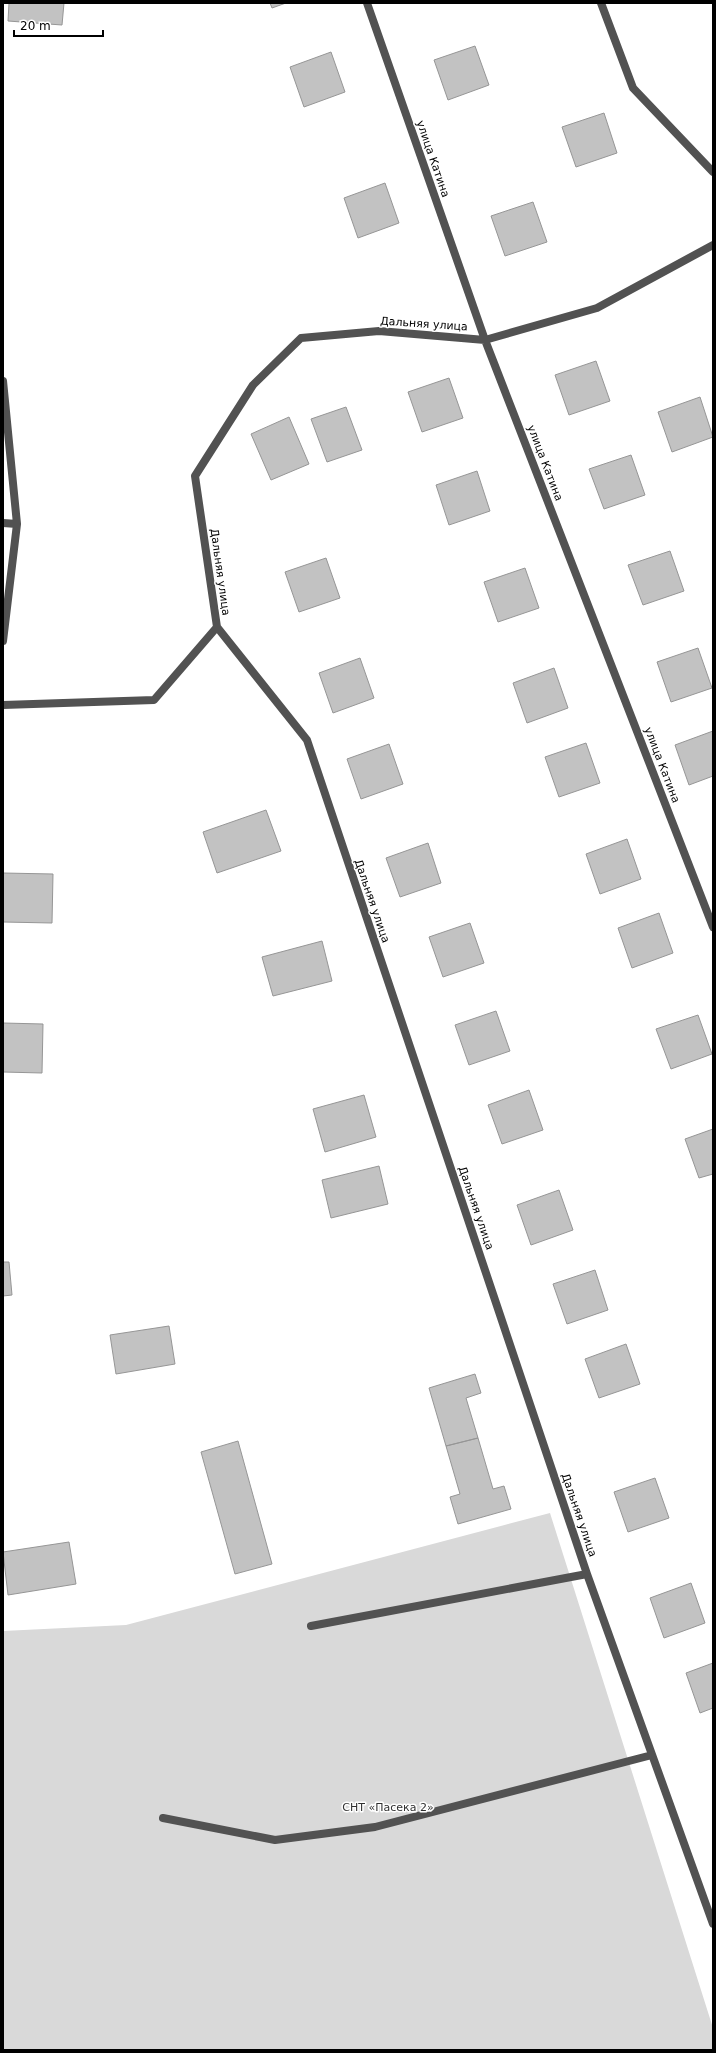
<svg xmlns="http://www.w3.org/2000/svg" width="716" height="2053" font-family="'DejaVu Sans',sans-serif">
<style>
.green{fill:#d9d9d9}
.building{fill:#c2c2c2;stroke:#969696}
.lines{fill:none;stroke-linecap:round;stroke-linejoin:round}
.service{stroke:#525252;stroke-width:8}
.minor{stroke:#525252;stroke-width:8}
.labels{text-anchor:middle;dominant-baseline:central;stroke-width:3;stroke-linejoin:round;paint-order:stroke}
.street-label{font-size:11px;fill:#000;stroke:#fff}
.park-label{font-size:11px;fill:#303030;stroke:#fff}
</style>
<rect width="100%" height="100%" fill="#fff"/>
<path class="green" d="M 550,1513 L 713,2028 L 713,2050 L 3,2050 L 3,1631 L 126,1625 Z"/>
<path class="building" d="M 9,3 L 64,3 L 62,25 L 8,21 Z
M 270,3 L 286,3 L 272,8 Z
M 475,46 L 489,85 L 448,100 L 434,60 Z
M 331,52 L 345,92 L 304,107 L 290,67 Z
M 604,113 L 617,153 L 576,167 L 562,127 Z
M 385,183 L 399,223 L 358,238 L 344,198 Z
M 533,202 L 547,242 L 505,256 L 491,216 Z
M 596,361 L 610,401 L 569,415 L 555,375 Z
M 449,378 L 463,418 L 422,432 L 408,392 Z
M 700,397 L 713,437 L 672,452 L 658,412 Z
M 346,407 L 362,450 L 327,462 L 311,419 Z
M 289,417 L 309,464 L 271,480 L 251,434 Z
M 631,455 L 645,495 L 604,509 L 589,469 Z
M 477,471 L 490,511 L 449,525 L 436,485 Z
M 670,551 L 684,591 L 643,605 L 628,565 Z
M 326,558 L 340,598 L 299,612 L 285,572 Z
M 525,568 L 539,608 L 498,622 L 484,582 Z
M 698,648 L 712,688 L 671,702 L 657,662 Z
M 360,658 L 374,698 L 333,713 L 319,673 Z
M 554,668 L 568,708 L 527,723 L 513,683 Z
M 713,731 L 713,776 L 689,785 L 675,745 Z
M 586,743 L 600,783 L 559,797 L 545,757 Z
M 389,744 L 403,784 L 361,799 L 347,759 Z
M 266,810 L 281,851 L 217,873 L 203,832 Z
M 627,839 L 641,879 L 600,894 L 586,854 Z
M 428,843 L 441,883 L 400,897 L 386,858 Z
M 3,873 L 53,874 L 52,923 L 3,922 Z
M 659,913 L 673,953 L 632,968 L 618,928 Z
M 470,923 L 484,963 L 443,977 L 429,937 Z
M 322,941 L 332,981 L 273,996 L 262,957 Z
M 496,1011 L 510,1051 L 469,1065 L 455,1025 Z
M 698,1015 L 712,1054 L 671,1069 L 656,1029 Z
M 3,1023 L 43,1024 L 42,1073 L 3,1072 Z
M 529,1090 L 543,1130 L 502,1144 L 488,1105 Z
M 364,1095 L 376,1137 L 325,1152 L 313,1109 Z
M 713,1129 L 713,1174 L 699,1178 L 685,1139 Z
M 379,1166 L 388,1204 L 331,1218 L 322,1180 Z
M 559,1190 L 573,1230 L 531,1245 L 517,1205 Z
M 3,1262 L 9,1262 L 12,1295 L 3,1296 Z
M 595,1270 L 608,1310 L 567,1324 L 553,1284 Z
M 169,1326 L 175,1364 L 116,1374 L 110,1335 Z
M 626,1344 L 640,1384 L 599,1398 L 585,1359 Z
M 475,1374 L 481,1393 L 466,1398 L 478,1438 L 446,1446 L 429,1388 Z
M 478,1438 L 493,1489 L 504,1486 L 511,1509 L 458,1524 L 450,1497 L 460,1494 L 446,1446 Z
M 238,1441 L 272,1564 L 235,1574 L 201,1452 Z
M 655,1478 L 669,1518 L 628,1532 L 614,1492 Z
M 69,1542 L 76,1584 L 8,1595 L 3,1552 Z
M 691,1583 L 705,1623 L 664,1638 L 650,1598 Z
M 713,1663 L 713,1708 L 700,1713 L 686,1673 Z"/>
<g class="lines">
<path class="service" d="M 3,381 L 17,524 L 3,641
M 3,523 L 17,524"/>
<path class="minor" d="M 367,3 L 485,340 L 713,927
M 601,3 L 633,88 L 713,172
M 713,245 L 597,308 L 485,340 L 379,331 L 301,338 L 253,385 L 195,476 L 217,627 L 307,740 L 587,1574 L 713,1924
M 3,705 L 154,700 L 217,627
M 311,1626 L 587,1574
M 163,1818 L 275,1840 L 375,1827 L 652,1755"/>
</g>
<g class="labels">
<g class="street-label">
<text transform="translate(433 159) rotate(71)">улица Катина</text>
<text transform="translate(424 324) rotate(4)">Дальняя улица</text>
<text transform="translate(545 463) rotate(69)">улица Катина</text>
<text transform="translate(220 572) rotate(82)">Дальняя улица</text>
<text transform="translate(662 765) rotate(69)">улица Катина</text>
<text transform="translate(372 901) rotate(71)">Дальняя улица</text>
<text transform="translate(476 1208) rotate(71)">Дальняя улица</text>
<text transform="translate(579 1515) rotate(71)">Дальняя улица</text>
</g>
<g class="park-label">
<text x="388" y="1807">СНТ «Пасека 2»</text>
</g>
</g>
<rect width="716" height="2053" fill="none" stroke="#000000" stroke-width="8"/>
<path d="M14 30v6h89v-6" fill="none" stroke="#000000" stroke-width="2"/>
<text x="20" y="30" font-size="12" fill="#000000" stroke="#ffffff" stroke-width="3" paint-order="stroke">20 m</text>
</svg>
